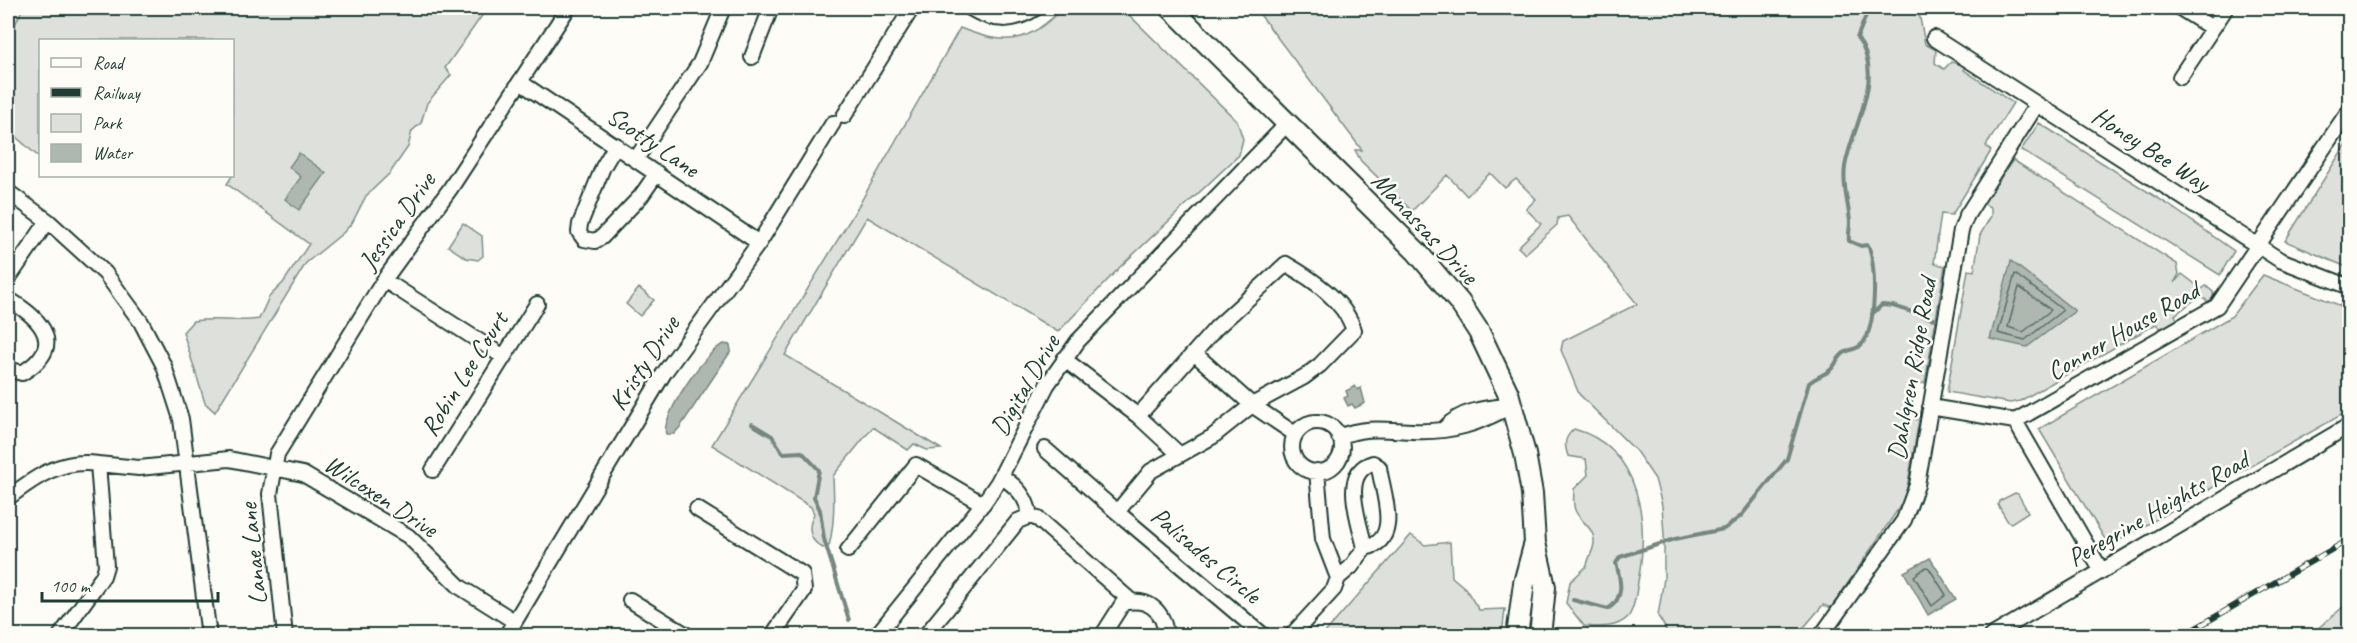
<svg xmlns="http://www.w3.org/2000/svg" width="2357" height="643" font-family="Caveat,sans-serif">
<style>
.green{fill:#dde0db;stroke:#7e8e88;stroke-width:1.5}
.water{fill:#aeb8b1;stroke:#75877f;stroke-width:1.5}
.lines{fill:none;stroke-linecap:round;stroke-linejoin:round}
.shore{stroke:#586e66;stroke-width:1.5}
.stream{stroke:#75877f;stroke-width:4}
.minor-casing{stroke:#1f3d34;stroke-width:18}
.secondary-casing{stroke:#1f3d34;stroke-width:24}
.minor{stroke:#fdfcf7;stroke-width:14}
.secondary{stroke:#fdfcf7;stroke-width:20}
.rail-casing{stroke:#1f3d34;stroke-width:6}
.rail{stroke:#fdfcf7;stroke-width:4;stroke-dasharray:11;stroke-linecap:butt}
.labels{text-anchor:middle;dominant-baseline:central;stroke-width:5;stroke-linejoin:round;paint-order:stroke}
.street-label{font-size:26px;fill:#1f3d34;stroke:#fdfcf7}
</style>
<rect width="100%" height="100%" fill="#fdfcf7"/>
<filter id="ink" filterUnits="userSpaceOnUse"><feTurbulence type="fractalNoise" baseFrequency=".0167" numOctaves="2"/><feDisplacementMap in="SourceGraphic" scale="12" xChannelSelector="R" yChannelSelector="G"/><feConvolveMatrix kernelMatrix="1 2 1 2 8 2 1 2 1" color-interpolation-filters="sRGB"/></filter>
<g filter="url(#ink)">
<path class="green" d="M 23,8 L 483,8 L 486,10 L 445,68 L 451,75 L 427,103 L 421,123 L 412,131 L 408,147 L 390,173 L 366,196 L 352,223 L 343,233 L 306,263 L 215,412 L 205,403 L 183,332 L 193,321 C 216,317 236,323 259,319 L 269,297 L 283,283 L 309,244 L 227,184 L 232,176 L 233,168 L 232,40 L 40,40 L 40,158 L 8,130 L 8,39 Z
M 1063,8 L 1122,8 L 1237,121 L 1243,139 L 1239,155 L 1121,266 L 1058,332 L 867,217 L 785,355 L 941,449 L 927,450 L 914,444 L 908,450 L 873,427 L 833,476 C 834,500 835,522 829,546 L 823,548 C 809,541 807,527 814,514 L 811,507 L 712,445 L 856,210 L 960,28 C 1008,47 1027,43 1063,8 Z
M 1255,8 L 1918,8 L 1925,44 L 1936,50 L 1935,63 L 1944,69 L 1951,62 L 1964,65 L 1964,70 L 2013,103 L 1986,146 L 1991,151 L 1952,215 L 1941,214 L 1934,263 L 1945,266 L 1925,383 L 1915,384 L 1910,418 L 1919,420 L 1906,494 L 1901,505 L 1831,608 L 1823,605 L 1799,633 L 1793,635 L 1663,635 L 1666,629 L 1658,616 L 1664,578 L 1664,535 L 1662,505 L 1655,479 L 1636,451 L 1579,394 L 1561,350 L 1563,341 L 1637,304 L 1568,216 L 1558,218 L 1557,225 L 1525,254 L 1518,247 L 1541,224 L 1526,209 L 1536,199 L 1516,179 L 1505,188 L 1490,173 L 1467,196 L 1447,175 L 1412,211 L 1361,161 L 1355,150 L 1362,150 Z
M 2039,123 L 2169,205 L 2234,251 L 2220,275 L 2021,150 Z
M 2349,139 L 2349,268 L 2285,241 Z
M 2013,160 L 2177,264 L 2179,274 L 2174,283 L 2182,274 L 2202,289 L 2206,286 L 2213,292 L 2214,301 L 2209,303 L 2201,295 L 2175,315 L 2179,323 L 2164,331 L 2156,324 L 2020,401 L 2010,403 L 1947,392 L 1968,270 L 1974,271 L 1980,235 L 1991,216 L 1991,208 L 1983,203 Z
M 463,223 L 482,236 L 483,256 L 478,260 L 466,258 L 448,246 Z
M 2263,275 L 2349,309 L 2349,407 L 2343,414 L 2109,546 L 2039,429 L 2232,316 Z
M 639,288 L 654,300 L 640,316 L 626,304 Z
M 1574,429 C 1642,448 1649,523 1638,582 C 1636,592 1635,609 1628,617 C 1616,629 1599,627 1584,626 L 1566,603 L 1570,582 L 1587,566 C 1588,556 1595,550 1594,540 C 1593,527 1581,522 1576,512 C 1572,505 1574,496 1574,489 L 1588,475 L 1586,459 L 1568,456 C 1564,444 1564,438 1574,429 Z
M 2015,493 L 2018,494 L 2028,512 L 2011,523 L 2008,522 L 1998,505 L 1999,501 Z
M 1411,535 L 1425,545 L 1450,542 L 1452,577 L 1465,588 L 1479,610 L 1505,609 L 1502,635 L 1323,635 Z
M 2349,602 L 2349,635 L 2310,635 Z"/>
<path class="water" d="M 299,153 L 326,173 L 299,210 L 285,199 L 301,177 L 289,167 Z
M 2011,261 L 2075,311 L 2027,347 L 1990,339 Z
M 724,344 L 730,345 L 731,351 L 680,427 L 674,434 L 666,434 C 660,417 707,349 724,344 Z
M 1355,386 L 1358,390 L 1361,388 L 1365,403 L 1355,408 L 1352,404 L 1348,406 L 1344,398 L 1348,396 L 1346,391 Z
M 1930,558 L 1956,599 L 1928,615 L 1904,572 Z"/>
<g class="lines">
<path class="shore" d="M 2015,274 L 2063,310 L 2025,340 L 1998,333 Z
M 2019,287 L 2051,310 L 2023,332 L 2008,327 Z
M 1926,567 L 1929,568 L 1946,595 L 1932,606 L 1914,576 Z"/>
<path class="stream" d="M 1872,314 L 1882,305 L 1893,306 L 1934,319
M 752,424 L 772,436 L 783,453 L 802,452 L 819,470 L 814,497 L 820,510 L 824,539 L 849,620
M 1573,600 L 1608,609 C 1625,598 1621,581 1616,563 L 1620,557 L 1675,539 L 1724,529 L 1741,516 L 1787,459 L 1809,383 C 1816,377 1822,376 1829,371 C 1835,367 1837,358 1844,353 C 1849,350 1857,349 1861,345 C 1877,329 1877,265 1868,245 L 1861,246 L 1849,241 C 1848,234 1850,229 1850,223 C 1849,204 1842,187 1845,167 C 1851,128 1887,76 1857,38 L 1869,8"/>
<g class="minor-casing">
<path id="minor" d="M 970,8 C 993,22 1013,23 1036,8
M 2180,8 L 2212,28
M 1934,38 L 2280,260 L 2350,287
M 752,57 L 771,8
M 2180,77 L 2226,8
M 520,82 L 759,243
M 844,116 L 912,8
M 616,145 L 603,167 L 580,224 L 579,232 L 584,239 L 595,241 L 602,237 L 641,196 L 657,173
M 636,159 L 700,63 L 723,8
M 8,192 L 48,221 L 105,273 L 141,322 L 164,366 L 181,419 L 209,636
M 8,279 L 48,221
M 384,280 L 504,357
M 8,299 C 42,319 67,346 22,373 L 8,369
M 1064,359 L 1138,416 L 1179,454
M 1930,407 L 2015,421 L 2217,306 L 2350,109
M 1138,416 L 1216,328 L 1286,264 C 1312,279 1344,300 1354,330 L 1320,365 L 1304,377 L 1252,405 L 1194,353
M 2015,421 L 2101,570
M1292 447a25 25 0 1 1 50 0a25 25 0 1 1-50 0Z
M 1445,428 C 1461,410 1486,408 1509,406
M 1339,437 C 1364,426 1386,430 1412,431 C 1450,433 1480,424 1512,405
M 1045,449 L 1117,512
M 98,464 L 139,468 L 229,459 L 303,474 L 408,536 L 460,587 L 514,621
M 433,470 L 537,304
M 1001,476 C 1017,487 1027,497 1030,516
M 8,498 C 35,477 62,458 98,464 L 106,566 L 103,576 L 60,636
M 697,509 L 802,574 L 804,590 L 772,636
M 848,550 L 916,465 L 983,504
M 1338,578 L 1351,567 L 1365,548 C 1360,523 1339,472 1373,463 L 1379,467 C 1382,492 1403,540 1365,548
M 630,600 L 688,636
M 285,636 L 270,494 L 277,454 L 384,280 L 450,189 L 568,8
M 506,636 L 664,373 L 759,243 L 833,123
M 876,636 L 985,501 L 998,482 L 1047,385 L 1078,341 L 1287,124
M 925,636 L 1018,521 L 1030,516 L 1038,519 L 1131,601
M 1102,636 L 1123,603 C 1148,597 1164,610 1166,636
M 1264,636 L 1117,512 L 1151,471 L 1212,437 L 1252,405 L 1295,434
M 1291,636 L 1334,589 L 1338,578 L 1323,539 L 1317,471
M 1821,636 L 1904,520 L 1917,485 L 1961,230 L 1967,215 L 2037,104
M 1991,636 L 2350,425"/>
</g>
<g class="secondary-casing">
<path id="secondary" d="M 1171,8 L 1417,252 L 1460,303 L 1479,332 L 1508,393 L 1525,454 L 1532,493 L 1535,543 L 1545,587 L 1540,636
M 1517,636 L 1524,583 L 1534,546"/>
</g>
<use href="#minor" class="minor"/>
<use href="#secondary" class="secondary"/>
<g class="rail-casing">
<path id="rail" d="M 2182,636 L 2350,539"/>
</g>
<use href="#rail" class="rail"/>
</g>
</g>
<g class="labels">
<g class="street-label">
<text transform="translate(653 142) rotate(34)">Scotty Lane</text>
<text transform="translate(2151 149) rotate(33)">Honey Bee Way</text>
<text transform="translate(397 221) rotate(-55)">Jessica Drive</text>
<text transform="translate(1425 228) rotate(47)">Manassas Drive</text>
<text transform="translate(2123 331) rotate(-30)">Connor House Road</text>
<text transform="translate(644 363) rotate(-57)">Kristy Drive</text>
<text transform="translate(1912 369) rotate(-80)">Dahlgren Ridge Road</text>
<text transform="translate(464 374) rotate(-58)">Robin Lee Court</text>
<text transform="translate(1025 385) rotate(-60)">Digital Drive</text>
<text transform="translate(381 496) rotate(33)">Wilcoxen Drive</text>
<text transform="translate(2158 509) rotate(-30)">Peregrine Heights Road</text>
<text transform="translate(253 554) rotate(-96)">Lanae Lane</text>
<text transform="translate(1206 555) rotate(40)">Palisades Circle</text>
</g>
</g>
<rect width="2357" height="643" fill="none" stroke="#fdfcf7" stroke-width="30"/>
<rect x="15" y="15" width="2327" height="613" fill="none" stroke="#1f3d34" stroke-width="2" filter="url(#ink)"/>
<rect x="39" y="39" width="195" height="138" fill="#fdfcf7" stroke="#a4b0a9" stroke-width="1.5"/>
<rect x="51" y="58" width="30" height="9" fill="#fdfcf7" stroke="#a4b0a9" stroke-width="1.5"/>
<text x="93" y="69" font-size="18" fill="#1f3d34">Road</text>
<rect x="51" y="88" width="30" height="9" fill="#1f3d34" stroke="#a4b0a9" stroke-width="1.5"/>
<text x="93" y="99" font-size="18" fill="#1f3d34">Railway</text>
<rect x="51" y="114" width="30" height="18" fill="#dde0db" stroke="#a4b0a9" stroke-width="1.5"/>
<text x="93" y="129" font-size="18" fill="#1f3d34">Park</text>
<rect x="51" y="144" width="30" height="18" fill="#aeb8b1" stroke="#a4b0a9" stroke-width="1.5"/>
<text x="93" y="159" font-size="18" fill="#1f3d34">Water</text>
<path d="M42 592v9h176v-9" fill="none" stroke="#1f3d34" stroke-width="3"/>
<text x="51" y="592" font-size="18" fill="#1f3d34" stroke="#fdfcf7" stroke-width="4.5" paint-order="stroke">100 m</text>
</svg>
